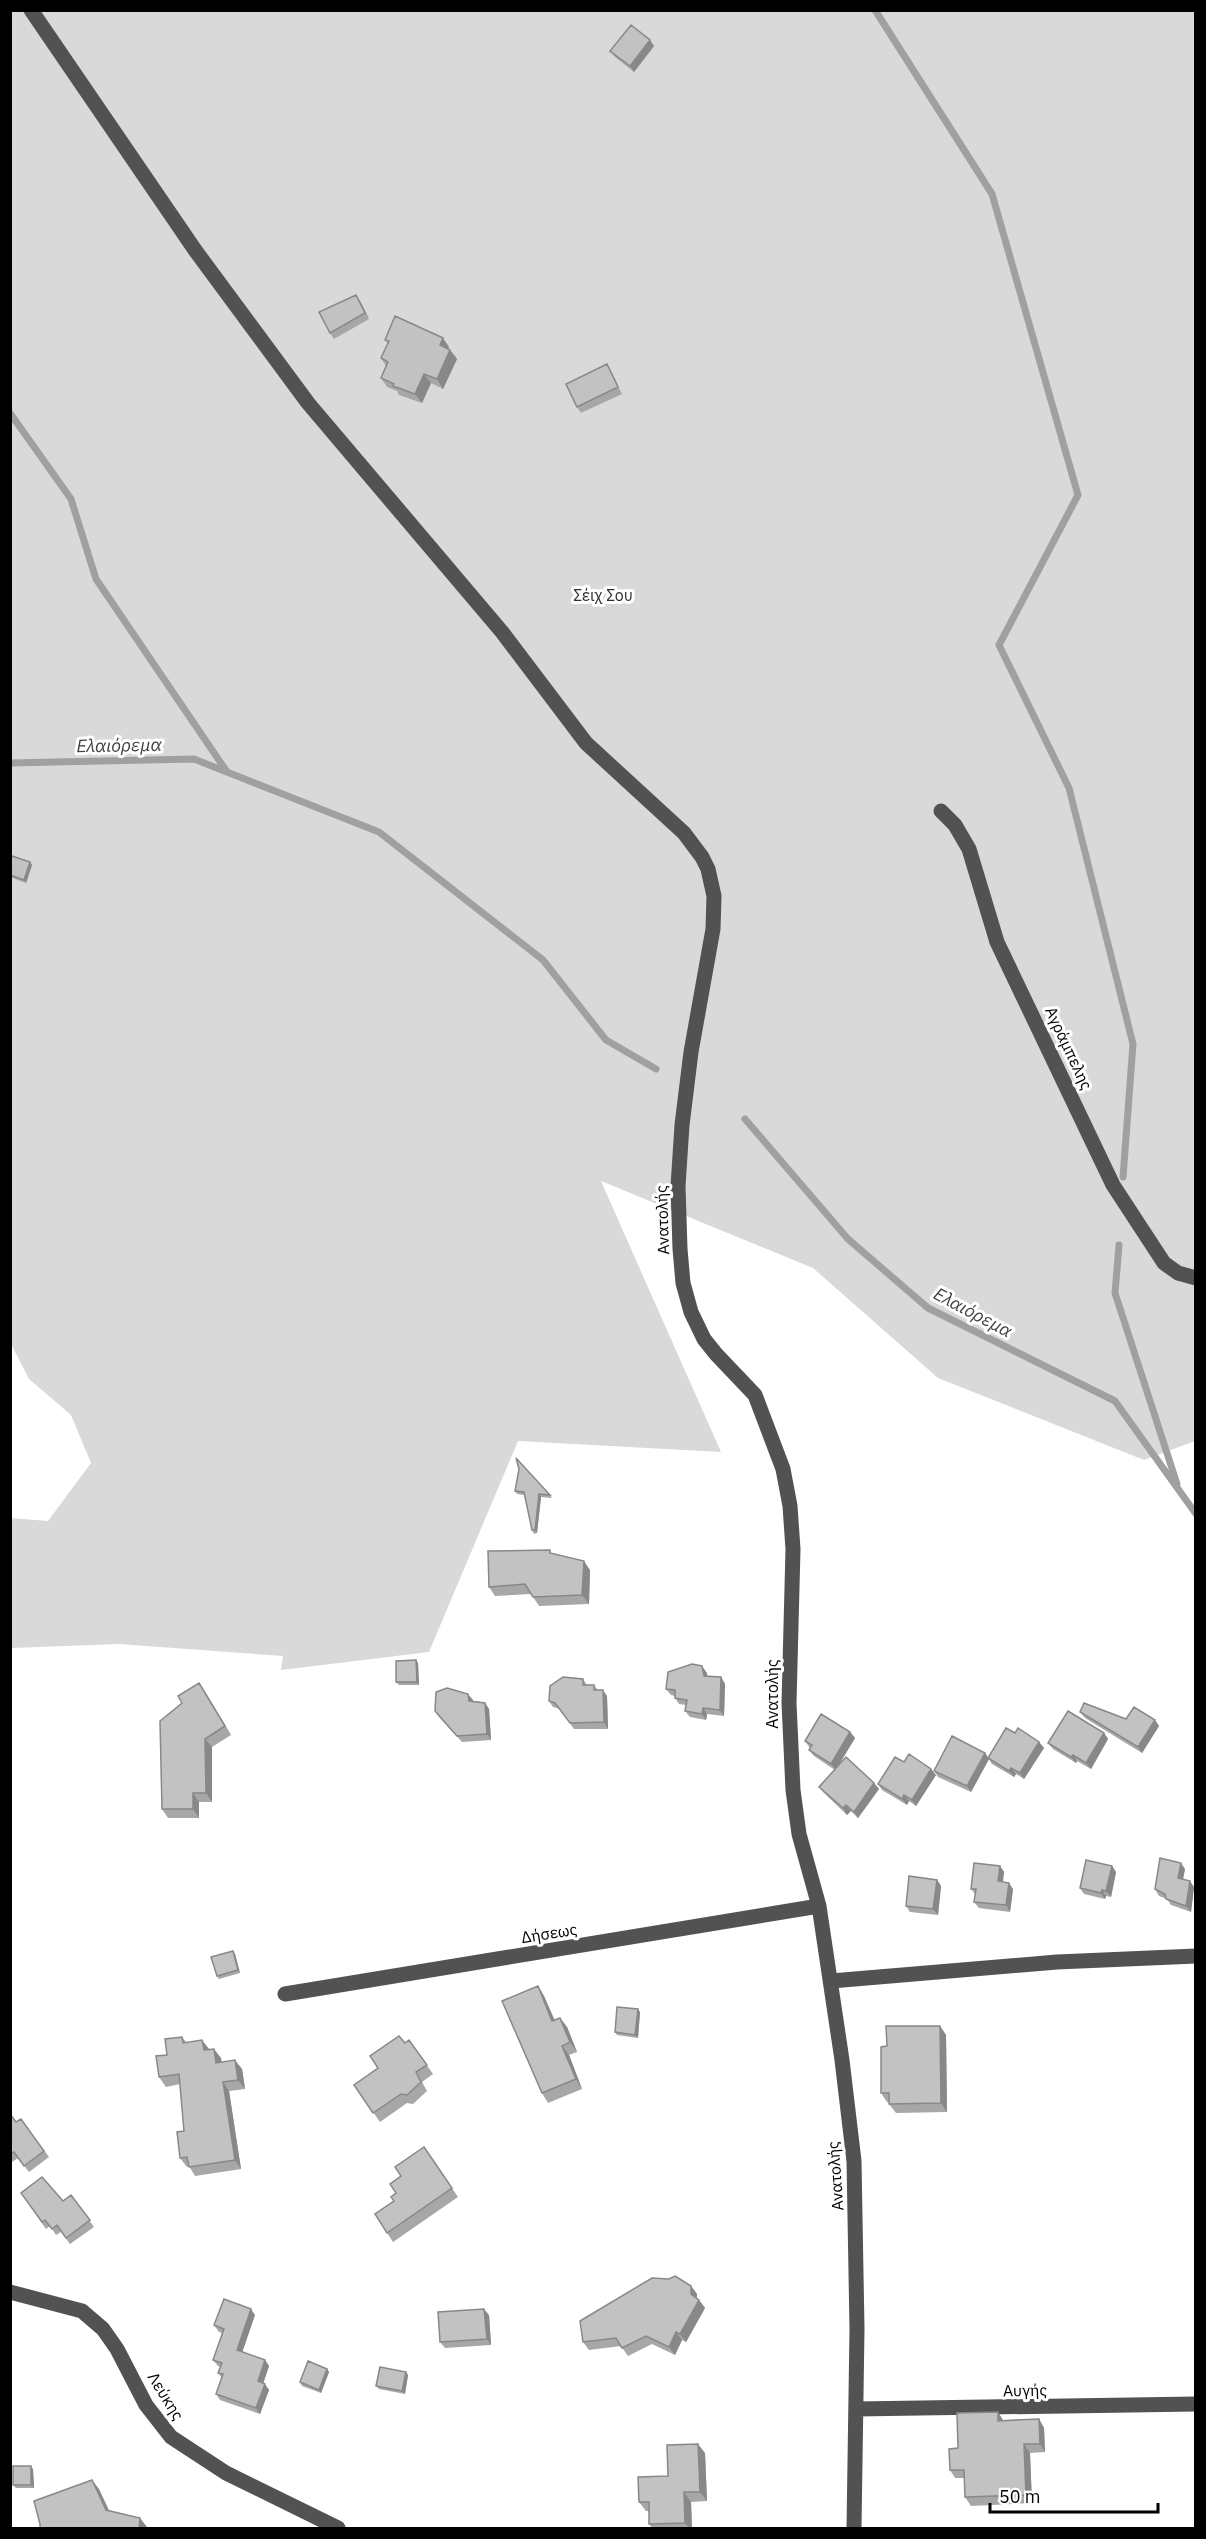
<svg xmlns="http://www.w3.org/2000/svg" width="1206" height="2539" font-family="'IBM Plex Sans',sans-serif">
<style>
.green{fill:#d9d9d9}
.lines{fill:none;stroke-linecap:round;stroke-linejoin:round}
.stream{stroke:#a0a0a0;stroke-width:7}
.minor{stroke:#525252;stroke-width:15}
.wall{fill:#a7a7a7}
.shaded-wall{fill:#888}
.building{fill:#c2c2c2;stroke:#888;stroke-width:1.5}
.labels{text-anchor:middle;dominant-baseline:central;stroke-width:6;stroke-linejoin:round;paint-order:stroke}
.park-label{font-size:16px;fill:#303030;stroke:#fff}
.street-label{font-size:16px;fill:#000;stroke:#fff}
.water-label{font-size:18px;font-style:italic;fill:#414141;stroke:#fff}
</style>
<rect width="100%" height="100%" fill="#fff"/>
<path class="green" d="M 11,11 L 1195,11 L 1195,1441 L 1144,1460 L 938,1378 L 813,1268 L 601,1181 L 721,1452 L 518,1441 L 429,1652 L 281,1670 L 283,1656 L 119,1644 L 11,1648 L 10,1518 L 48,1521 L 91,1463 L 71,1415 L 29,1379 L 12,1346 Z"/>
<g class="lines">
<path class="stream" d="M 875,10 L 992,194 L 1078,495 L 999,645 L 1069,788 L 1133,1044 L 1123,1177
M 10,413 L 71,499 L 96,579 L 227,772
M 10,763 L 194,759 L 379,832 L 543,960 L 606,1040 L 656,1069
M 745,1119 L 848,1239 L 928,1308 L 1115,1401 L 1196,1514
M 1119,1245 L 1115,1293 L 1177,1484"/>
<path class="minor" d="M 31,10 L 195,250 L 308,403 L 502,632 L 586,743 L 684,833 L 702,857 L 708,869 L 714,896 L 713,929 L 691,1052 L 682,1125 L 678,1186 L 680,1249 L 683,1283 L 691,1312 L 704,1339 L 716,1354 L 755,1395 L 783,1469 L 790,1506 L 793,1549 L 789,1703 L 793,1790 L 799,1834 L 819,1906 L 842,2060 L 854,2161 L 857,2329 L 854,2528
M 941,811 L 955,825 L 969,849 L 997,942 L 1113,1185 L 1164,1263 L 1178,1273 L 1196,1278
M 831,1981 L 1057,1962 L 1196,1956
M 285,1994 L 819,1906
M 10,2292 L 82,2311 L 103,2329 L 117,2349 L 146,2405 L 171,2437 L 226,2473 L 338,2528
M 856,2409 L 1196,2404"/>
</g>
<path class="wall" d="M 654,46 L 634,72 L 615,57 L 610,51 Z
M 360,301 L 369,319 L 334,339 L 330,333 Z
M 385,340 L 449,347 L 448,349 L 450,350 L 457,359 L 443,389 L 431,383 L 422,403 L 399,395 L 397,391 L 387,387 L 381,378 L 386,366 L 381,358 L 388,344 Z
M 611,371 L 622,394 L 581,413 L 577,407 Z
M 10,860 L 30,862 L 32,865 L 26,883 L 10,877 Z
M 515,1491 L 550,1495 L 552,1498 L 541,1497 L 537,1533 L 534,1534 L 532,1530 L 524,1495 L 517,1494 Z
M 552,1554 L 590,1570 L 589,1604 L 539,1606 L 531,1594 L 495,1596 L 489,1587 Z
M 416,1660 L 418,1663 L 419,1685 L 399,1685 L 396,1682 Z
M 707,1673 L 707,1676 L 721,1677 L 725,1684 L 724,1716 L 707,1714 L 706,1720 L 690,1717 L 685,1711 L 686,1705 L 679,1704 L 675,1698 L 675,1696 L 671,1695 L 666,1689 Z
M 583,1679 L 587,1685 L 594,1685 L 598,1690 L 607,1696 L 608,1729 L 574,1729 L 560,1709 L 553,1707 L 549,1701 Z
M 205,1692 L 231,1735 L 212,1747 L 212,1802 L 199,1802 L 199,1818 L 168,1818 L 162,1809 Z
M 468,1694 L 473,1701 L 485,1703 L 489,1709 L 491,1740 L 462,1742 L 439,1717 L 435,1711 Z
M 1080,1712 L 1126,1719 L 1155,1720 L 1159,1726 L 1142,1753 L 1085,1718 Z
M 850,1732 L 855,1738 L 837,1767 L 874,1783 L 879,1789 L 858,1818 L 851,1811 L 847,1815 L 824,1793 L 819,1787 L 835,1770 L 814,1756 L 809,1750 L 810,1748 L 805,1741 Z
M 1015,1733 L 1039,1742 L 1044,1748 L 1024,1779 L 1016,1774 L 1014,1777 L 992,1764 L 988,1758 Z
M 1104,1733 L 1108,1739 L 1091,1769 L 1077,1761 L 1076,1763 L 1053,1749 L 1048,1743 Z
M 985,1753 L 989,1759 L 971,1792 L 938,1777 L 934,1771 Z
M 904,1762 L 936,1775 L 916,1806 L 909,1801 L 907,1805 L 882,1790 L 878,1784 Z
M 1000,1866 L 1004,1872 L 1003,1882 L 1013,1889 L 1010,1912 L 979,1908 L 974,1902 L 975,1894 L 971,1889 Z
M 1112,1866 L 1116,1872 L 1111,1897 L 1106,1896 L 1105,1899 L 1084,1894 L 1080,1888 Z
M 1185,1869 L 1183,1879 L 1194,1887 L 1191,1912 L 1171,1905 L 1167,1899 L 1159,1896 L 1155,1889 Z
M 937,1880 L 941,1886 L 938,1915 L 910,1912 L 906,1906 Z
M 235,1954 L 240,1973 L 219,1979 L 217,1976 Z
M 538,1986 L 544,1996 L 554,2020 L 560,2018 L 567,2027 L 577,2052 L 569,2055 L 582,2089 L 548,2103 L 542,2093 Z
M 640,2012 L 638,2038 L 617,2035 L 615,2032 Z
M 940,2026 L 946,2035 L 947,2112 L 896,2113 L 889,2104 L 889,2102 L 887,2102 L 881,2093 L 887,2046 Z
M 182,2037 L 187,2043 L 209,2050 L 221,2058 L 221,2062 L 242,2069 L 245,2089 L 229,2091 L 241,2169 L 195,2176 L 189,2166 L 187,2167 L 180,2158 L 184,2131 L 180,2084 L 166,2087 L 159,2077 L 167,2055 Z
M 409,2040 L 433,2074 L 422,2082 L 427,2091 L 413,2104 L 407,2103 L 380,2122 L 354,2085 L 378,2068 L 405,2043 Z
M 10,2114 L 16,2122 L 21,2119 L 49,2157 L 29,2172 L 18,2158 L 12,2162 L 10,2160 Z
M 424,2147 L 458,2197 L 393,2242 L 375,2214 L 394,2201 L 401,2176 Z
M 21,2193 L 63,2201 L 71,2195 L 94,2227 L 70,2244 L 61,2232 L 56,2235 L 50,2226 L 46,2229 Z
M 691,2286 L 697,2294 L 697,2298 L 705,2308 L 686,2342 L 682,2340 L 675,2355 L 652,2344 L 628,2356 L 621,2346 L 589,2350 L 583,2342 Z
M 255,2315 L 242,2352 L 265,2360 L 269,2366 L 263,2383 L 269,2390 L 260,2414 L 220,2400 L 216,2394 L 222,2378 L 218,2373 L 220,2367 L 218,2366 L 213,2360 L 222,2333 L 219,2332 L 214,2325 Z
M 489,2315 L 491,2345 L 445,2348 L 440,2342 Z
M 327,2369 L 329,2372 L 321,2393 L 302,2386 L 300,2382 Z
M 408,2375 L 405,2394 L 379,2389 L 376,2386 Z
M 1039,2419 L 1044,2428 L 1045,2452 L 1030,2453 L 1032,2503 L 971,2506 L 965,2497 L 964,2478 L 955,2478 L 950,2470 L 958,2448 L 1003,2420 Z
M 705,2453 L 707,2501 L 691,2502 L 692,2529 L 653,2529 L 649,2524 L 649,2511 L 646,2511 L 639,2502 L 668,2476 Z
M 33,2469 L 34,2488 L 16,2488 L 13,2485 Z"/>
<path class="shaded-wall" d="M 650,40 L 654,46 L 634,72 L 630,66 Z
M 356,295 L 360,301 L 369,319 L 365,313 Z
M 443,338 L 449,347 L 446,354 L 440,345 Z
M 450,350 L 457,359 L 443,389 L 437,379 Z
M 424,374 L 431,383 L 422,403 L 415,394 Z
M 30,862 L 32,865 L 26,883 L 24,880 Z
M 539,1494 L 541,1497 L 537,1533 L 535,1530 Z
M 584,1561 L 590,1570 L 589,1604 L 582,1595 Z
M 416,1660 L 418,1663 L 419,1685 L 417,1682 Z
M 702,1666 L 707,1673 L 708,1682 L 704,1676 Z
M 721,1677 L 725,1684 L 724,1716 L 720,1710 Z
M 199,1683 L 205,1692 L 231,1735 L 225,1726 Z
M 603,1690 L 607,1696 L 608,1729 L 604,1722 Z
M 468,1694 L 473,1700 L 473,1707 L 469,1701 Z
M 485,1703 L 489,1709 L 491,1740 L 487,1734 Z
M 703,1708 L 707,1714 L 706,1720 L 702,1714 Z
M 1155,1720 L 1159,1726 L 1142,1753 L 1138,1747 Z
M 850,1732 L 855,1738 L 836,1770 L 831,1764 Z
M 1104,1733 L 1108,1739 L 1091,1769 L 1086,1763 Z
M 205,1739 L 212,1747 L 212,1802 L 206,1793 Z
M 1039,1742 L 1044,1748 L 1024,1779 L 1020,1773 Z
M 985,1753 L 989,1759 L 971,1792 L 967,1786 Z
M 1073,1755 L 1077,1761 L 1076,1763 L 1071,1757 Z
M 1011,1768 L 1016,1774 L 1014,1777 L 1009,1771 Z
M 931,1769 L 936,1775 L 916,1806 L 912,1800 Z
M 874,1783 L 879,1789 L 858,1818 L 854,1812 Z
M 193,1793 L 199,1802 L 199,1818 L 193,1809 Z
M 904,1795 L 909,1801 L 907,1805 L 902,1799 Z
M 846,1805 L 851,1811 L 847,1815 L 843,1808 Z
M 1181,1863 L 1185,1869 L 1182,1884 L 1178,1878 Z
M 1000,1866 L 1004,1872 L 1002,1887 L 998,1881 Z
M 1112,1866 L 1116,1872 L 1111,1897 L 1106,1891 Z
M 937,1880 L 941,1886 L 938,1915 L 933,1909 Z
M 1190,1881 L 1194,1887 L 1191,1912 L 1186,1906 Z
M 1009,1883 L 1013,1889 L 1010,1912 L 1006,1905 Z
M 1102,1890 L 1106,1896 L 1105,1899 L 1101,1893 Z
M 233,1951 L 235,1954 L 240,1973 L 238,1970 Z
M 538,1986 L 544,1996 L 559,2030 L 552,2021 Z
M 638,2009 L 640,2012 L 638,2038 L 635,2035 Z
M 560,2018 L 567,2027 L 577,2052 L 570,2042 Z
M 940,2026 L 946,2035 L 947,2112 L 941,2103 Z
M 202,2040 L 209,2049 L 204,2050 Z
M 562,2046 L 569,2055 L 582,2089 L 576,2079 Z
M 214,2049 L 221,2058 L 223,2072 L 216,2063 Z
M 235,2060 L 242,2069 L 245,2089 L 238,2080 Z
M 223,2082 L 229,2091 L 241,2169 L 235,2160 Z
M 691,2286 L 697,2294 L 696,2302 L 691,2294 Z
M 699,2300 L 705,2308 L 686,2342 L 680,2334 Z
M 251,2309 L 255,2315 L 241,2356 L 237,2350 Z
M 484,2309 L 489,2315 L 491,2345 L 487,2339 Z
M 676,2332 L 682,2340 L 675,2355 L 669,2347 Z
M 265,2360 L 269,2366 L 262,2387 L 258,2381 Z
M 327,2369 L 329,2372 L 321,2393 L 319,2390 Z
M 406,2372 L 408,2375 L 405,2394 L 402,2391 Z
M 265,2384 L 269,2390 L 260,2414 L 256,2408 Z
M 998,2412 L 1003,2420 L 998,2421 Z
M 1039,2419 L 1044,2428 L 1045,2452 L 1040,2444 Z
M 698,2444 L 705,2453 L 707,2501 L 700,2492 Z
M 1024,2444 L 1030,2453 L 1032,2503 L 1026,2495 Z
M 31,2466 L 33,2469 L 34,2488 L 31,2485 Z
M 92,2480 L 99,2489 L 113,2519 L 106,2510 Z
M 684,2492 L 691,2502 L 692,2529 L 690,2529 L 685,2523 Z
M 140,2518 L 147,2527 L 146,2529 L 139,2529 Z"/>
<path class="building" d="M 631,25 L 650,40 L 630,66 L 610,51 Z
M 356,295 L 365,313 L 330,333 L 319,312 Z
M 395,316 L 443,338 L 440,345 L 450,350 L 437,379 L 424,374 L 415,394 L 393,386 L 394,384 L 381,378 L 388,362 L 381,358 L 389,341 L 385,340 Z
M 607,364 L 618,387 L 577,407 L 566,384 Z
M 12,856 L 30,862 L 24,880 L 10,875 L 10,860 Z
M 516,1458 L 550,1495 L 539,1494 L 535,1530 L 532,1530 L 524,1492 L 515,1491 L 519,1469 Z
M 550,1550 L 550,1553 L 584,1561 L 582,1595 L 533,1597 L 525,1584 L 489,1587 L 488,1551 Z
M 416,1660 L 417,1682 L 396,1682 L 396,1661 Z
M 692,1664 L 702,1666 L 704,1676 L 721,1677 L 720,1710 L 703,1708 L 702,1714 L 685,1711 L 687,1700 L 675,1698 L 675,1690 L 666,1689 L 668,1672 Z
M 563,1677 L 583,1679 L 583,1685 L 594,1685 L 594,1690 L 603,1690 L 604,1722 L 570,1723 L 555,1703 L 549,1701 L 550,1686 Z
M 199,1683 L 225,1726 L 205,1739 L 206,1793 L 193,1793 L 193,1809 L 162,1809 L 160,1721 L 182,1703 L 178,1696 Z
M 447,1688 L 468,1694 L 469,1701 L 485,1703 L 487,1734 L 457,1736 L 435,1711 L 436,1692 Z
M 1084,1703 L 1126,1719 L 1134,1707 L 1155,1720 L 1138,1747 L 1080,1712 Z
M 1068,1711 L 1104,1733 L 1086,1763 L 1073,1755 L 1071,1757 L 1048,1743 Z
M 821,1714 L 850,1732 L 831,1764 L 809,1750 L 812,1745 L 805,1741 Z
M 1006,1728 L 1015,1733 L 1018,1728 L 1039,1742 L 1020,1773 L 1011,1768 L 1009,1771 L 988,1758 Z
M 952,1736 L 985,1753 L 967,1786 L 934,1771 Z
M 909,1754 L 931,1769 L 912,1800 L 904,1795 L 902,1799 L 878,1784 L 895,1757 L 904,1762 Z
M 846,1757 L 874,1783 L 854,1812 L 846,1805 L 843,1808 L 819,1787 Z
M 1160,1858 L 1181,1863 L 1178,1878 L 1190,1881 L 1186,1906 L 1166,1899 L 1165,1894 L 1155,1889 Z
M 1086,1860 L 1112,1866 L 1106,1891 L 1102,1890 L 1101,1893 L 1080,1888 Z
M 974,1863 L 1000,1866 L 998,1881 L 1009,1883 L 1006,1905 L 974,1902 L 976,1889 L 971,1889 Z
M 909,1876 L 937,1880 L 933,1909 L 906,1906 Z
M 233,1951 L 238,1970 L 217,1976 L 211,1957 Z
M 538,1986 L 552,2021 L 560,2018 L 570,2042 L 562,2046 L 576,2079 L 542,2093 L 502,2001 Z
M 617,2007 L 638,2009 L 635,2035 L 615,2032 Z
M 886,2026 L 940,2026 L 941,2103 L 889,2104 L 889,2093 L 881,2093 L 881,2047 L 887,2046 Z
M 399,2036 L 405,2043 L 409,2040 L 427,2065 L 416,2072 L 421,2082 L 407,2095 L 401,2094 L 373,2113 L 354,2085 L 378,2068 L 370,2056 Z
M 182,2037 L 183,2043 L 202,2040 L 204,2050 L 214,2049 L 216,2063 L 235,2060 L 238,2080 L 223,2082 L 235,2160 L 189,2167 L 187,2157 L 180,2158 L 177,2132 L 184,2131 L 179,2074 L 159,2077 L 156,2056 L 167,2055 L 165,2039 Z
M 10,2114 L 16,2122 L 21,2119 L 44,2151 L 24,2166 L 14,2152 L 10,2154 Z
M 424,2147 L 452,2188 L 387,2233 L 375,2214 L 394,2201 L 391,2197 L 396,2193 L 390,2184 L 401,2176 L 395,2167 Z
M 42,2177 L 63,2201 L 71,2195 L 90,2220 L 66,2238 L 57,2225 L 52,2229 L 45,2220 L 42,2222 L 21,2193 Z
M 675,2276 L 691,2286 L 691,2294 L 699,2300 L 680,2334 L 676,2332 L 669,2347 L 646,2336 L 622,2348 L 616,2338 L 583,2342 L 580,2321 L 652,2278 L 669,2279 Z
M 224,2299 L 251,2309 L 237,2350 L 265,2360 L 258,2381 L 265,2384 L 256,2408 L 216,2394 L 223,2374 L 218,2373 L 222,2363 L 213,2360 L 224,2329 L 214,2325 Z
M 484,2309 L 487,2339 L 440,2342 L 438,2312 Z
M 308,2361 L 327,2369 L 319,2390 L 300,2382 Z
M 380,2367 L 406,2372 L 402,2391 L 376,2386 Z
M 998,2412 L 998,2421 L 1039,2419 L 1040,2444 L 1024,2444 L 1026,2495 L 965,2497 L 964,2470 L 950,2470 L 949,2449 L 958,2448 L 957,2413 Z
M 698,2444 L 700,2492 L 684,2492 L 685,2523 L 649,2524 L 649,2502 L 639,2502 L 638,2477 L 668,2476 L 667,2445 Z
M 13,2466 L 31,2466 L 31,2485 L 13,2485 Z
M 92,2480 L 106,2510 L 140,2518 L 139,2529 L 40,2529 L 40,2524 L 34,2501 Z"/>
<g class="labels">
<g class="park-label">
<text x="603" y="595">Σέιχ Σου</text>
</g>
<g class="street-label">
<text transform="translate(1069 1048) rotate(65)">Αγράμπελης</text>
<text transform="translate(662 1220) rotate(-92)">Ανατολής</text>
<text transform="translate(772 1694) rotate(-90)">Ανατολής</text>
<text transform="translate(549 1933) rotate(-9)">Δήσεως</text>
<text transform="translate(835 2176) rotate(-94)">Ανατολής</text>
<text transform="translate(1025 2390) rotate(-1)">Αυγής</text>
<text transform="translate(166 2396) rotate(58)">Λεύκης</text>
</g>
<g class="water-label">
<text transform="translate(119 745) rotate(-1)">Ελαιόρεμα</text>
<text transform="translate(973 1312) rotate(28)">Ελαιόρεμα</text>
</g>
</g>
<rect width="1206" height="2539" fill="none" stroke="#000000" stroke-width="24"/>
<path d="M990 2503v9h168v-9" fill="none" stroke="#000000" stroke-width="3"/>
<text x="999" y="2503" font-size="18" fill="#000000" stroke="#ffffff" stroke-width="4.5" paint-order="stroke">50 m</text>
</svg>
